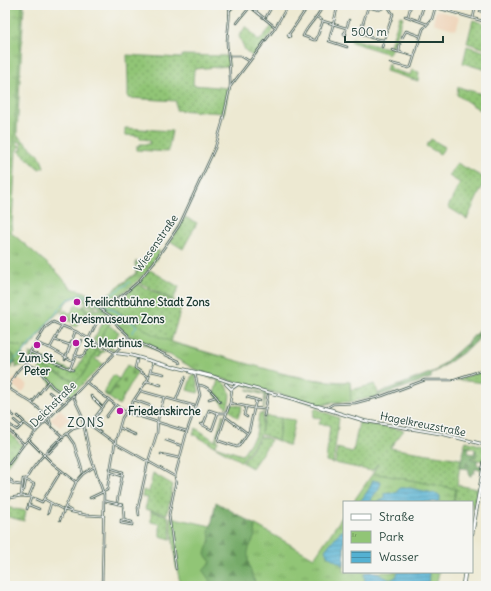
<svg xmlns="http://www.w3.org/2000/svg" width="491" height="591" font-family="Delius,sans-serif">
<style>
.built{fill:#efd6bc}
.grass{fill:url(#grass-dots);stroke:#588155}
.forest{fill:url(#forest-firs);stroke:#4a744e}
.cemetery{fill:url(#cemetery-stones);stroke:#588155}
.park{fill:url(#park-tufts);stroke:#588155}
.garden{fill:#91c576;stroke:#588155}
.water{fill:url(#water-rules);stroke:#3a7783}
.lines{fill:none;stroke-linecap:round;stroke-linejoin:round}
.stream{stroke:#54b1d2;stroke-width:1}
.pedestrian-casing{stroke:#3e574c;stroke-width:2.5}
.minor-casing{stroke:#3e574c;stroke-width:2.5}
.tertiary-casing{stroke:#3e574c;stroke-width:3.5}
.primary-casing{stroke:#3e574c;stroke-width:4.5}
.pedestrian{stroke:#fff;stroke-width:1}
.minor{stroke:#fff;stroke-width:1}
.tertiary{stroke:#fff;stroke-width:2}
.primary{stroke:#fff;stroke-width:3}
.poi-dot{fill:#b5179e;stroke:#f6f6f2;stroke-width:1.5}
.labels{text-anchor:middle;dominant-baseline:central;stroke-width:3;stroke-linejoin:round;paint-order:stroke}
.street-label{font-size:11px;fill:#1f3d34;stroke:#f6f6f2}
.poi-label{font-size:11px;font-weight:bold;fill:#1f3d34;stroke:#f6f6f2;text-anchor:start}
.quarter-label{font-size:13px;letter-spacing:1px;fill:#1f3d34;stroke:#f6f6f2}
</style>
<defs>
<pattern id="grass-dots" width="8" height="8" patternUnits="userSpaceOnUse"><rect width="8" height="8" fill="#91c576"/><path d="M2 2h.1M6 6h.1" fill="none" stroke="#76a162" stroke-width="1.8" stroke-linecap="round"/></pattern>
<pattern id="forest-firs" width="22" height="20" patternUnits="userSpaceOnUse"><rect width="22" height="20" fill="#74aa67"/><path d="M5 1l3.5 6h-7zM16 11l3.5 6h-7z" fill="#5f8c56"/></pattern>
<pattern id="cemetery-stones" width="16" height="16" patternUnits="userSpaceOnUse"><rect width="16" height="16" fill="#91c576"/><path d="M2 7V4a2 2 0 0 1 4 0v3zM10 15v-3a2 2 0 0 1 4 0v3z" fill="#76a162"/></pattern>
<pattern id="park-tufts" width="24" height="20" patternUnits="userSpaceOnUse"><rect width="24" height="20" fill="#91c576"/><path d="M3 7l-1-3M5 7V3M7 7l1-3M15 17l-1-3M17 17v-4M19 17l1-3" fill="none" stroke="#76a162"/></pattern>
<pattern id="water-rules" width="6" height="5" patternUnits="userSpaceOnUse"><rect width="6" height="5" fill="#54b1d2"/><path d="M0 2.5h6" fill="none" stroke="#4591ab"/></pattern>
</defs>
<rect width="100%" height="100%" fill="#f6f6f2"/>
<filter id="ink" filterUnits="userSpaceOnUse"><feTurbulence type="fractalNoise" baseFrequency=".025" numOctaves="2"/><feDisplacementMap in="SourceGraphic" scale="8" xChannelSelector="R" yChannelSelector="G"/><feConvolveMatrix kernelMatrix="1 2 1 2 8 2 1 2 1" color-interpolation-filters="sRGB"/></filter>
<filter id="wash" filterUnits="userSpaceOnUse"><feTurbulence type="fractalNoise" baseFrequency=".012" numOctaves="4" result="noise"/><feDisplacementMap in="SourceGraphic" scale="16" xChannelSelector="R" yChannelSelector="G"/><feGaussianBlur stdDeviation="0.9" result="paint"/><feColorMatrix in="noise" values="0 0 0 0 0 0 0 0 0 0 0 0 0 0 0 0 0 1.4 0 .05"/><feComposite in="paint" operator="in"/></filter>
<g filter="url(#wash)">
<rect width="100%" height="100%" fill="#ede9d2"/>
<path class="built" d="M 436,10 L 460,17 L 456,30 L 433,23 Z
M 15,377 L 28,385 L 22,393 L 11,384 Z
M 60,409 L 69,419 L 72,424 L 67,420 L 60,427 L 50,420 Z"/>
<path class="grass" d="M 5,5 L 24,5 L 17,135 L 40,156 L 44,167 L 39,169 L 19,151 L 22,149 L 21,143 L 17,140 L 17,143 L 20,146 L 16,151 L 7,317 Z
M 400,16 L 403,17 C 400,28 396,38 392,49 L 391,49 L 389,54 L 351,42 L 352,38 L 369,44 L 389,48 Z
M 473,20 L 483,23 L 486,23 L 486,49 L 467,43 Z
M 246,26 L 259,41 L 272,26 L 275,28 L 253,57 L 245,50 L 239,36 Z
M 467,46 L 486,52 L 486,70 L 463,63 Z
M 127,55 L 181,58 L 182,55 L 228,56 L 229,66 L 194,69 L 193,85 L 229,88 L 224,113 L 176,110 L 176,101 L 128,98 L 128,81 Z
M 388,63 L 388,65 L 390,66 L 390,69 L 410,75 L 412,70 L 419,72 L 418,81 L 386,71 Z
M 458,87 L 486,95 L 486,114 L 457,95 Z
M 125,128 L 172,131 L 168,152 L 137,150 L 137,146 L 140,146 L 140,144 L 150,144 L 150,140 L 140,139 L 140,136 L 125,135 Z
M 431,139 L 445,147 L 440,154 L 426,146 Z
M 457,163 L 486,179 L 467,219 L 448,207 L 460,183 L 449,176 Z
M 185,217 L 197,223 L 183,249 L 170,241 Z
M 151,250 L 160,251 C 158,258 153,264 148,269 C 131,288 121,295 99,307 L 84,297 L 100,300 L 136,273 L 135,263 L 136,262 L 141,265 L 147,258 L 148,259 L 150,256 L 147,254 Z
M 150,270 L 179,287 L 173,300 L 139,282 Z
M 137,284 L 138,284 L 182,305 L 171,342 C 229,357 289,382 350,382 L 351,390 L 375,384 L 379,396 L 351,402 L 341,401 L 339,403 L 331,403 L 322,406 L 201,373 L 169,354 L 168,355 L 131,338 L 103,306 L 126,294 Z
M 69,287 L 82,295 L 72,295 L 64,303 C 70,299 75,297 81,296 L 96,307 L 96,308 L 95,309 L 76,297 L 68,300 L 65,304 L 62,311 L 58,313 L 53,318 L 53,316 L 34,343 L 30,343 L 22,354 L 20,358 L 22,354 L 25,357 L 23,365 L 15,368 L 17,365 L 15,364 L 16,361 L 13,364 L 12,369 L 11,367 L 5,368 L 12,364 L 14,355 L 5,348 L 5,343 Z
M 84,305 L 93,310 L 100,309 L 110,316 L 113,321 L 108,326 L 99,341 L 116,350 L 114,351 L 93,340 L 104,321 L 94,315 L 90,315 L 88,312 L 85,313 L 88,311 L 82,307 Z
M 97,345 L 99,351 L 102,351 L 103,349 L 105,351 L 100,354 L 97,350 C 92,359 84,377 76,382 L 41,366 L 42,364 L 29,358 L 30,353 L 75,372 L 89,347 L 95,350 Z
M 486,370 L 486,383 L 456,380 Z
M 207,377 C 225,380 235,388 227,408 L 214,394 L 218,380 Z
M 248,389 L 268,394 L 266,395 L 261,432 L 265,416 L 281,418 L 278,441 L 261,434 L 242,462 L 193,434 L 196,428 L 215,441 L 223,414 L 224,415 L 217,439 L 218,442 L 215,446 L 242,455 L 256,434 L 259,414 L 263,414 L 265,395 L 247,390 Z
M 231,404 L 242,406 L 238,418 L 229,410 Z
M 315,408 L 339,418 L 333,463 L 326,461 L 330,425 L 319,424 L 321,418 L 313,417 Z
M 359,422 L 404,430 L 390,448 L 461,459 L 457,485 L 478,489 L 474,509 L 472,509 L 472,502 L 454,502 L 456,489 L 373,473 L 378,463 L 372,471 L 335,463 L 337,448 L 353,452 Z
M 5,428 L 22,445 L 5,468 Z
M 261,436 L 271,440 L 252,468 L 243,463 Z
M 466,441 L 483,446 L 486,449 L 484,461 L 471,459 L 472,456 L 475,455 L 476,450 L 473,448 L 464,446 Z
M 153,473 L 173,485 L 167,514 L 145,509 L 148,498 L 142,497 L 143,490 L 149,492 Z
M 5,507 L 26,511 L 24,521 L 5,516 Z
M 151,511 L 168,516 L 171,539 L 160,536 L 160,524 L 151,522 Z"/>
<path class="forest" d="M 486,323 L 486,330 L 476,342 L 464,352 L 431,375 L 431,378 L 379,396 L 379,393 L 435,371 L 466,344 Z
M 5,348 L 14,355 L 15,362 L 5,368 L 5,358 L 7,356 L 5,354 Z
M 464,447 L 469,447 L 468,453 L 474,454 L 475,450 L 476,450 L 476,457 L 472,456 L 471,459 L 477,460 L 477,465 L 483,466 L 482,470 L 475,469 L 474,473 L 472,473 L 471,476 L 469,476 L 469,469 L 460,468 Z
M 216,502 L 343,576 L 338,586 L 205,586 L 209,581 L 203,571 L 211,562 L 205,555 L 205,550 L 210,541 L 208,530 L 211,526 Z"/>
<path class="cemetery" d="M 127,365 L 138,371 L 119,405 L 104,394 L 105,393 L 110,395 Z"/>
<path class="park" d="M 5,5 L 22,5 L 14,146 L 12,147 L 7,229 L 57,272 L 71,288 L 85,292 L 99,301 L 137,273 L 138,271 L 136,261 L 141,265 L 144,261 L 148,270 L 131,287 L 104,305 L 106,307 L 113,308 L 152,334 L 180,345 L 292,376 L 329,382 L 350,382 L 351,402 L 331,402 L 322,405 L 202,373 L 168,354 L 129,336 L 118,326 L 108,313 L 81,295 L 68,299 L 65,302 L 44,327 L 29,348 L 5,343 Z
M 192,375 L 195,375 L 199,391 L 198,393 L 187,390 Z
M 373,473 L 456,489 L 453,502 L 353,502 Z
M 344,514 L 344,572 L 439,572 L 436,586 L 342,586 L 339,585 L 338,586 L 257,586 C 252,575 247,564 248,552 C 250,541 259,538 254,524 L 314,558 Z"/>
<path class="garden" d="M 76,304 L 87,311 L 76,327 L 72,325 L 73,322 L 69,321 L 70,319 L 65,316 L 62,313 L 65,310 L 69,313 L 71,313 Z
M 108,325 L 119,332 L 111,347 L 99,341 Z
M 97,350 L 100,354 L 98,358 L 97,357 L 95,359 L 103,364 L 70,397 L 53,386 L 39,369 L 41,366 L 75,382 L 77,381 L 84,373 Z
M 113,375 L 119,379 L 109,395 L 104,392 Z
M 281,418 L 295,420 L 289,446 L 278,441 Z
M 170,517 L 211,526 C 207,532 211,536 209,542 C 208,547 205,550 205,555 L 211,562 L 203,571 L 210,581 L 205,586 L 181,586 L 176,565 Z"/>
<path class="water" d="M 373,480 L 381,482 C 379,494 372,493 371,502 L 360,502 L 369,489 Z
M 399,488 L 410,488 L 438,494 L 440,496 L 440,500 L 438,502 L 377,502 L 384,499 L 384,493 L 389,492 L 396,493 Z
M 344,529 L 344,566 L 328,556 L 325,550 L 338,534 Z
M 366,572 L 375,572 L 390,580 L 396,577 L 398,572 L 429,572 L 428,586 L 372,586 L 365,581 L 364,575 Z"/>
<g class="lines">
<path class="stream" d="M 99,303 L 130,282
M 104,306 L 112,309 L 137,326 L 132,333
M 15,359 L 22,354 L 67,300 L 83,294 L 97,303 L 103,304
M 5,368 L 14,361"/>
</g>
</g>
<g filter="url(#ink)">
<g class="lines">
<g class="pedestrian-casing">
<path id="pedestrian" d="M 78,348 L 82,340"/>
</g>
<g class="minor-casing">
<path id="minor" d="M 229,5 C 231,18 227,30 227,43 C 228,58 231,73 230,87
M 248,5 L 275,27
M 338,5 L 329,41 L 347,47
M 356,5 L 358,5
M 362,5 L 367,7
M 427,5 L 486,22
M 486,6 L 484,12 L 486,12
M 230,10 L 235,5
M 256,11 L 259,5
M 480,11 L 484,12
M 405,16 L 427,24
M 408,16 L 411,5
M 266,17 L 271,8
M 317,17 L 323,21 L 346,28
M 473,18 L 476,5
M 419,20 L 423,8
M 323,21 L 316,40 L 314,40 L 303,36 C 308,24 319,17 323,5
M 237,23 L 250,7
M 345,33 L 349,20
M 345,33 L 346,34 L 344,35 L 344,33 Z
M 289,34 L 288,35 L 289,37 L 290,36 L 289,34 L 292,30 L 309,5
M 402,38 L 406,31 L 420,36
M 384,40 L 372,38 L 360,33 L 368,7 L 379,10 L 387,6
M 400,44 L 399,52 L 414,56
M 382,47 L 393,14 L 387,5
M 392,50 L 398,52
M 230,56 L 241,56 L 249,61
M 390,63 L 409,68 L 411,67 L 423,29 L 432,19 L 436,5
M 89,338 L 98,320 L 102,322
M 129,338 L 179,361 L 180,363
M 55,340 L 70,345
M 36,343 L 50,348 L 73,361
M 50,348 L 62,326
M 30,352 L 46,327 L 53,322 L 77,332 L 115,353
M 30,352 L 73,370
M 75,355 L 80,357 L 85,354 L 92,341
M 28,356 L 30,353
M 65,359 L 75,332
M 137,360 L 135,368 L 148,377
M 26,363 L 27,357
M 26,364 L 37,368 L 53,387 L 69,398
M 70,369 L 78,349
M 151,371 L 164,374
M 147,381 L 161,385
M 86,382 L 125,412 L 186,431
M 199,385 C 207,385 217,396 220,402
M 8,388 L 32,403 L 49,417
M 232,389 L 230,403 L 218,439 L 219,441 L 237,447 L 239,446 L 249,431 L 256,400
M 141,391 L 195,406
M 49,392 L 63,403
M 5,394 C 10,384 15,370 25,364
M 73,396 L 81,413 L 90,455 L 104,495 L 102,586
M 91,396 L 102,407
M 247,397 L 260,401
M 209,399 L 215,397
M 134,400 L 151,406
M 176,400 L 185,377
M 32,403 L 48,382
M 230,403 L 253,408 L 265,409
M 246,407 L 244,415 L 247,417
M 328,407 L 333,404 L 355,403 L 382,396 L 425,380 L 452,380 L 486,369
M 5,409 L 14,416
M 219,413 L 226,413
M 18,416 L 24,422
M 264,416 L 268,395
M 106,417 L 115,405
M 226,417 L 247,433
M 49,419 L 51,425
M 14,420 L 21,426
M 46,422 L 62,436
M 90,424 L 109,399
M 201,424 L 212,430 L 218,413 L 209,410 L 203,425
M 10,425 L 17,430 L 24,423 L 36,432
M 90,425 L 115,443 L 174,476
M 5,427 L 24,444
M 120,428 L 136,435
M 67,434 L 74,444 L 83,473
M 29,440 L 52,463 L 76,482
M 166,440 L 182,446
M 46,453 L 49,453 L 63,438
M 161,454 L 179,458
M 110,468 L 123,472 L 117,502
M 5,469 L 24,444 L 57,410 L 75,394 L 128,339 L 128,335 L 118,326 L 111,316 L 100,309 L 100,307 L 123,295 L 138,282 L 154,262 L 179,226 L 215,148 L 222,124 L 230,87 L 275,28 L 288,5
M 110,472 L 122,476
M 26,480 L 34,484 L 29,496
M 8,481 L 14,484 L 21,485
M 9,481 L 9,479 L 12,481 L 12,483
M 22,491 L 24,490 L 26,480
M 21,496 L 23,479 L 26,479 C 35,462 49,450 62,436 L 64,436 L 73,429 L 90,424
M 90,498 L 107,490 L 115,443 L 122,418 L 148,379 L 153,362
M 5,499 L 21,496 L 31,497 L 42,502 L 61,471
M 44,499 L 62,509
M 105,501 L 123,505 L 124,519 L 123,520 L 121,520 L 121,523 L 132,525 L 132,522 L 123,520
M 29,505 L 39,509
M 65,507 L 73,512
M 27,509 L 31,498
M 63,510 L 86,515 L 104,516
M 48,513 L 51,503
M 139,515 L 138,508 L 148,462 L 157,433 L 158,419 L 164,397
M 60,520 L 76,482 L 83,474 L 94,467
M 176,569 L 169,515 L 176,481 L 175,476 L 187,431 L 200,395 L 195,374"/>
</g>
<g class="tertiary-casing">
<path id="tertiary" d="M 115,353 L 130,355 L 176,368
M 175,367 C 188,370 200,373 212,376 C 222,379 228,383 238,384 L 297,400
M 190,372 L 211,377
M 226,384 L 231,389 L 237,385
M 296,400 L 365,421 L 443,434 L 486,445
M 318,406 L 333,410"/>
</g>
<g class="primary-casing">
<path id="primary" d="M 472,533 L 486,455
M 463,586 L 465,572"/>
</g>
<use href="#pedestrian" class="pedestrian"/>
<use href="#minor" class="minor"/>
<use href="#tertiary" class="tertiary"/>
<use href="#primary" class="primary"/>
</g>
</g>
<g class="poi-dot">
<circle cx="77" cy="302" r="4"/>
<circle cx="63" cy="319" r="4"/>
<circle cx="76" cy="343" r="4"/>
<circle cx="37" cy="345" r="4"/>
<circle cx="120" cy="411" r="4"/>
</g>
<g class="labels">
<g class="street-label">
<text transform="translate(156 243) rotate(-55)">Wiesenstraße</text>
<text transform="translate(53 404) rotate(-45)">Deichstraße</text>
<text transform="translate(423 424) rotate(11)">Hagelkreuzstraße</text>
</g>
<g class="poi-label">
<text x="85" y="302">Freilichtbühne Stadt Zons</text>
<text x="71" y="319">Kreismuseum Zons</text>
<text x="84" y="343">St. Martinus</text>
<text x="37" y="358" text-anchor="middle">Zum St.<tspan x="37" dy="13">Peter</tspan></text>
<text x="128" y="411">Friedenskirche</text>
</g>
<g class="quarter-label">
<text x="86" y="422">ZONS</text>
</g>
</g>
<rect width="491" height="591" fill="none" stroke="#f6f6f2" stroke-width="20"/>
<rect x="343" y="501" width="130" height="72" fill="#f6f6f2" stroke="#a0aca6"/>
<rect x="351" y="514" width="20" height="6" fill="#ffffff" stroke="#a0aca6"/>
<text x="379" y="521" font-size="12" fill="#1f3d34">Straße</text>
<rect x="351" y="531" width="20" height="12" fill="url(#park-tufts)" stroke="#a0aca6"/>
<text x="379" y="541" font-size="12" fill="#1f3d34">Park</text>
<rect x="351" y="551" width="20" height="12" fill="url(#water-rules)" stroke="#a0aca6"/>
<text x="379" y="561" font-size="12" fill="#1f3d34">Wasser</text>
<path d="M345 36v6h98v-6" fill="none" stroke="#1f3d34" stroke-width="2"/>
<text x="351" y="36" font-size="12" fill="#1f3d34" stroke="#f6f6f2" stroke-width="3" paint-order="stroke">500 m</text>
</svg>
